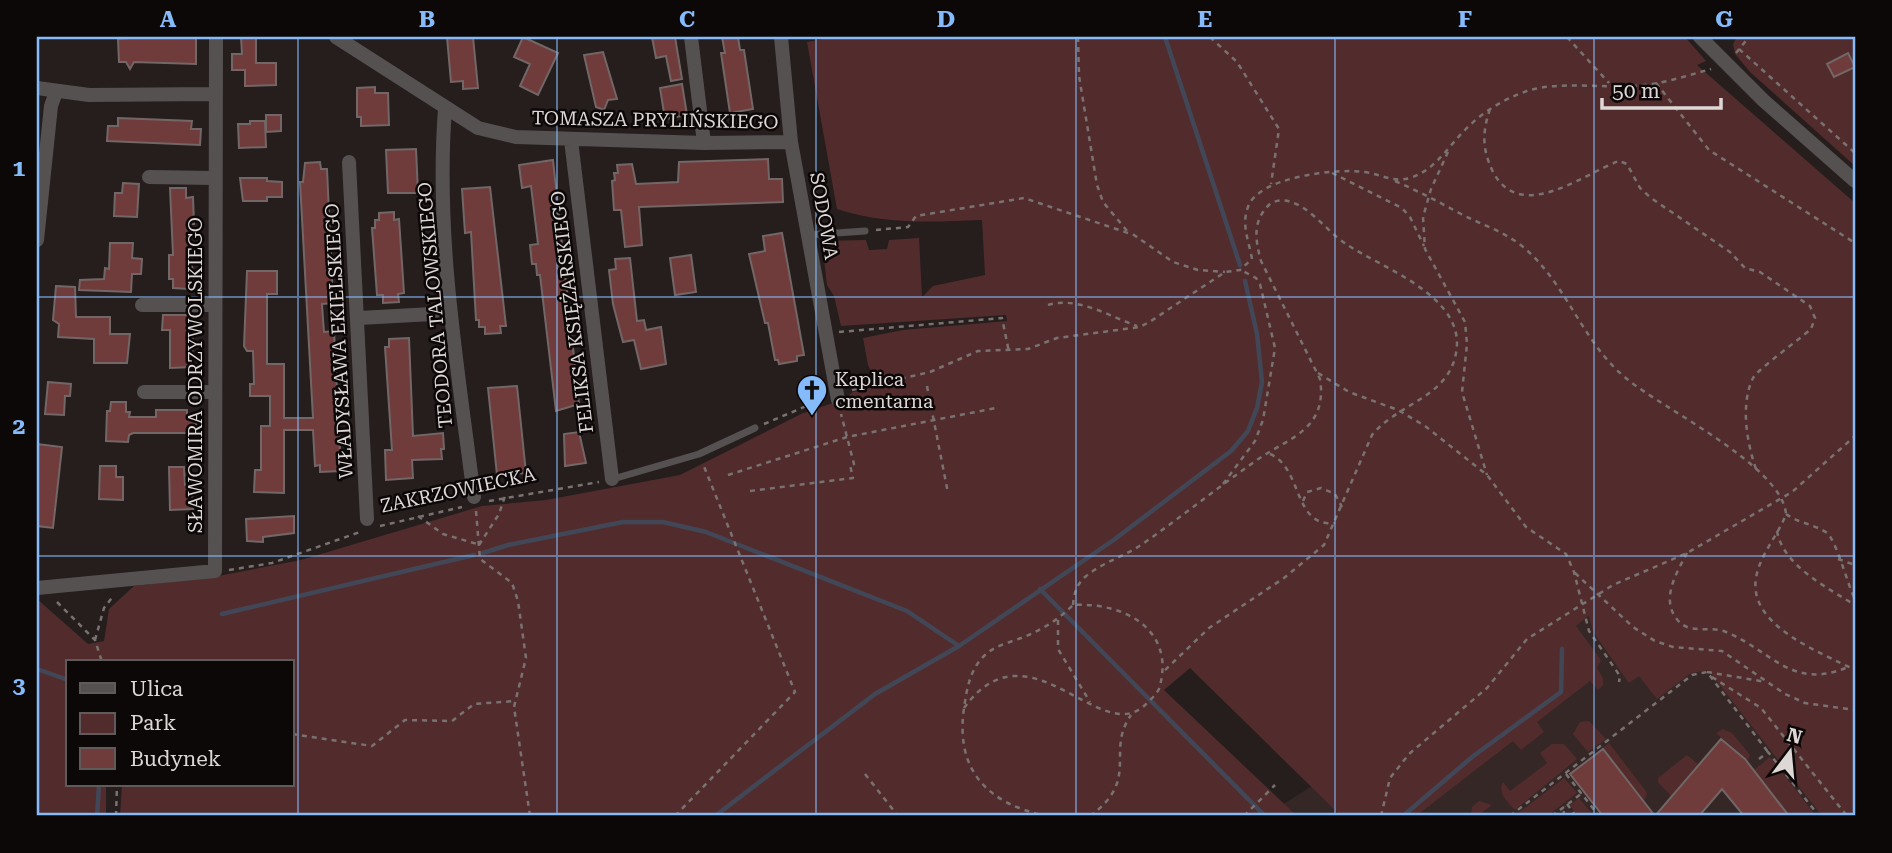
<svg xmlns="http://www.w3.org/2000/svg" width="1892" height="853" font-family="'Roboto Serif',serif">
  <rect width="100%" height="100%" fill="#261d1d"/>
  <path fill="#352726" d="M1689,555L1855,816H1268L1282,805L1592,607Z"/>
  <path fill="#522c2c" d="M834,37H1685L1706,61L1697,65L1855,203V816H1822L1708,670L1691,673L1657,699L1639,676L1629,683L1593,632L1589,615L1576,626L1601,660L1597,668L1603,678V685L1598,690L1590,681L1537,722L1544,732L1521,750L1513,741L1416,816H1341L1190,668L1164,690L1297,816H120L122,785H292V662H68V785H106V816H37V599L88,644L104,641L109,609L134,586L213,577L301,560L482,506L546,500L680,475L801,414L844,399L853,392L878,386L868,365L863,338L903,330L1007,321L1006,315L841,326L834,296L827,285L822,241L866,240L869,250L887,249L889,240L919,238L922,297L933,286L985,275L982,220C932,222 886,225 837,209L807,42Z
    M1737,37H1855V166L1750,72L1735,54L1733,44Z
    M1589,721L1606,739L1588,752L1573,734L1580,722Z
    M1723,729L1732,733L1750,755L1748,760L1716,733Z
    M1609,743L1645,790L1647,794L1644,800L1603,748Z
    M1552,744H1564L1577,759L1515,810C1508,802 1497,793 1503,782L1510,791L1547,763L1540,753Z
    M1687,755L1698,764L1671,796L1658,782V778Z
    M1770,757L1816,816H1790L1754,770Z
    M1564,778L1577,793L1547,816H1519L1517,814Z
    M1579,798L1594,816H1578L1570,805Z
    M1479,801L1492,805L1477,816H1471L1472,807Z"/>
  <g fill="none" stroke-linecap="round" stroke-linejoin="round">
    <path stroke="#424757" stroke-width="4.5" d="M1165,37L1240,265
      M483,553L508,545L623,522H663L706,532L907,611L959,646
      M1040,589L1265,816
      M222,614L474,555
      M37,669L68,680
      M97,816L99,785
      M715,816L875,694L959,646L1115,539L1231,451L1248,431L1257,408L1262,382L1257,334L1245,281
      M1403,816L1472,757L1561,692L1562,649"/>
  </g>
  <path fill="#6f3b3b" stroke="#726766" stroke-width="2" d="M142,37H196V64L134,62L130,69L126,62H119L118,39Z
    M241,37H256V63H276V85L245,86V70H232V54H242Z
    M447,37H473L478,88L463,89V81L451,82Z
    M523,37L558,53L538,95L520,86L530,64L514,57Z
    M652,37H675L682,79L671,81L666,56L656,58Z
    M722,37H738L740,50H744L753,109L730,113L721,53H725Z
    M603,52L617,99L608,100L604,110L596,107L584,55Z
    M1848,53L1855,67L1834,77L1827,64Z
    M682,84L687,115L665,119L660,88Z
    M375,87V93H388L389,125L361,126V117H357V88Z
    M266,115H281V131L266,132Z
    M118,118L192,121L191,129H201L200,145L107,141L108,126H118Z
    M250,121H265L266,147L239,148L238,124H250Z
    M416,149L418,193H388L386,150Z
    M768,159L769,179H782L783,202L639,207L642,245L625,247L621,210H614L612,181L615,180L614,173H618L617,165L632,164L636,184L678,182L679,162Z
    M553,160L579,404L556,411L540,275H537L536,264H532L530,245L538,244L531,186L522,188L519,165Z
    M320,162L321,169H327L333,303L322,304L323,319L324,332L334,331L341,471L320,472V465L315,466L313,430H284V493L254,492L255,470H261V426H270V396H250V384H254L253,351H247L244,346L247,271H277V294H267V364H284V418H313L300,182H303L305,163Z
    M240,178H267V181L282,182V197H267V201H243Z
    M123,183L139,184L137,217L114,216L115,193H122Z
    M490,187L506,326H500L501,333L485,334V327H479V320H476L471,232L465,233L462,189Z
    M170,188H186V198L193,197L194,224H189L193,279H189V289L173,288V279H169V255H173Z
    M394,212V220L399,219L404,293L398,294L399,302L383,303V295H377L372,228H375V220H379V213Z
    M782,233L804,355L797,356V361L779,364L778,360H775L768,323H765L749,254L765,251L763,236Z
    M110,243H133L132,258L142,259L141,274H132L131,292L79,290L80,280L104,279L105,268L109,269Z
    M691,255L696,292L675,295L670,258Z
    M630,258L637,321L644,320L646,330L661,327L666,364L641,369L634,340L623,342L613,304L609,270L616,269L615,259Z
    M56,286L75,287L76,317H110V334H130L127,363H94V339L58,337L59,324L53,320Z
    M163,315H193L192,367L170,368V330H162Z
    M409,338L413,436L443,433L444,449H441L442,459L412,460L413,478L386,480L385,450H392L385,347H389V339Z
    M48,382L71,384L70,396H65L64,415L45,414Z
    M517,386L526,473L497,475L488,388Z
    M111,402H126V412H130L129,417H156V410H187V417L196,418V433H133L129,435L128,442L106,441L107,411H110Z
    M579,432L586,463L565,466L564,434Z
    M37,444L62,447L53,528L37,526Z
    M100,466H116V477H123V500L99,499Z
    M169,467H184L185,485H192L193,509L170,510Z
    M294,516V533L263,537V542L247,541L246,519Z
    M1721,739L1745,759L1789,816H1744L1722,789L1699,816H1603L1570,774L1603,749L1655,816Z"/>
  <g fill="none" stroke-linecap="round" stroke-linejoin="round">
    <path stroke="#797271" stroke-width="2.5" stroke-dasharray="5 5" stroke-linecap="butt" d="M1078,37L1079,76L1097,185L1103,202L1128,232
      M1210,37L1237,62L1279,129L1271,184
      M1567,37L1609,83
      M1739,49L1855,153
      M1736,53L1749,37
      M1656,83L1709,150L1855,243
      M1490,109C1482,133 1482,149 1493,172C1521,224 1583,174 1619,161L1627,164L1640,188L1651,198L1730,252L1745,268L1760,272L1810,306L1815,318L1811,329C1800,339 1758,369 1753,378C1740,405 1747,443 1756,469
      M1448,152L1431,189L1423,217L1425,249L1465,322L1467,344L1462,392L1487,475
      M1332,173L1402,208L1410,217L1424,246
      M1395,181C1418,191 1439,202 1461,214C1480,224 1500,230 1518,243C1566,279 1580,341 1627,379C1663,409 1782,466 1786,514C1778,536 1760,554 1756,578C1748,626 1820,652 1855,670
      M876,230L908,227L916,216L1024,198L1134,235L1173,262L1198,270L1225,272
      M1048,305C1077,296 1109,316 1137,326
      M839,332L1002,318L1009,352
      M1318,373L1349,392L1398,410L1425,426L1487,475L1526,527L1566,554L1574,572L1589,631L1620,676L1619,682
      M927,386L948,493
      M852,390L930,372L978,351L1028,349L1057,338L1140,327L1151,321L1225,272L1240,270L1252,259C1249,241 1241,225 1248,207C1258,177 1336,168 1364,172C1381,174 1392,183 1410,178C1435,170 1447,148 1465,130C1482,112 1504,99 1527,91C1558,81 1601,88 1633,86C1659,85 1686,76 1711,69
      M764,424L823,399
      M1270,454C1303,468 1293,528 1335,523
      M728,475L847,437L996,408
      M1223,484L1255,441L1263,420L1275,348L1260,284L1256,278L1241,270
      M750,491L853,478L850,465L854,464L841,414
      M489,501L599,482
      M1303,501L1307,492L1321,488L1335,494L1342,507
      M476,511L480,559L512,583L518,601L526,658L514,707L530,816
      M1786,514C1798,523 1814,524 1827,533C1836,540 1848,585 1855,600
      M418,516L443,534L477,544
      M380,526L462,507
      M1777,531C1783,566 1828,588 1855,605
      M479,545L499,514L505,496
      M1687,553C1677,572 1661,598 1676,618C1688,636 1710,625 1726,632C1772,651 1792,691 1848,667
      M1838,559L1855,565
      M229,570L272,563L360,532
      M1575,573L1633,627L1655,641L1673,647L1722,651L1785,694L1805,703L1855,710
      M57,602L95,640L102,662
      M1073,605C1074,594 1076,585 1085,577C1101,563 1123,557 1141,545C1180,518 1217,488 1257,460C1288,438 1328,430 1320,379L1261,261C1255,239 1252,220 1271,203C1299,190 1325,231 1346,244C1381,268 1467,296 1456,353C1448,398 1398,403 1372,435L1324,545L1284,578L1209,628L1162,673
      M1058,620V649L1090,702
      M95,640L104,608L114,595
      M1707,672L1766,682
      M1712,677L1761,708L1847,816
      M964,708C1028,619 1100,748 1145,705C1150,700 1156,695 1159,689C1177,629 1123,602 1073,605C1058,620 1043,629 1024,637C1011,642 996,645 985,655C970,669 967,688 964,708C955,771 988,804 1047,816
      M292,734L372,746L405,720L452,721L474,704L515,701
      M1759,759L1768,752L1819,816
      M865,774L898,816
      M1566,774L1599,816
      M1567,804L1576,816
      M116,816L117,785
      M675,816L795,692L703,464
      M1090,816C1141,779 1105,752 1131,715
      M1244,816L1275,785
      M1381,816L1390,778L1409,754L1487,688L1527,639L1613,585L1687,553L1792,492L1855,436
      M1510,816L1692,675L1707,672L1768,752
      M1552,816L1581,794
      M1563,816L1565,806"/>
    <path stroke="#565151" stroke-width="7" d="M808,235L865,231
      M613,479L699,454L755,428"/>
    <path stroke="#565151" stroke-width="14" d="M336,37L478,128L516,137L704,143L791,142
      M691,37L704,143
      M781,37L791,142L838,400
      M1700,37L1763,100L1855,181
      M37,88L89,95L214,94
      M445,109C435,238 458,369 474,497
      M571,140L612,479
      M349,162L367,519
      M149,177L214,178
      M37,240L51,106L56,92
      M142,305H214
      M359,318L451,313
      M144,392H214
      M37,588L215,571L216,37"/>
  </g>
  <path fill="none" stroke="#85bbfb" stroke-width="2" stroke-opacity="0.55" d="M298,37V816M557,37V816M816,37V816M1076,37V816M1335,37V816M1594,37V816M37,297H1855M37,556H1855"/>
  <defs>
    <g id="church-pin" transform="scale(1.575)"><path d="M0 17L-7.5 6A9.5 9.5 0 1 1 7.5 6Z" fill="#85bbfb" stroke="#0c0808"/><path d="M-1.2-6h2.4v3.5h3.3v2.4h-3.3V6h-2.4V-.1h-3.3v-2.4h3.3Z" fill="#111"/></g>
  </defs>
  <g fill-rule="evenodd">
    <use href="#church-pin" x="812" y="390"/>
  </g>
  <g text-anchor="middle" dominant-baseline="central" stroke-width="5" stroke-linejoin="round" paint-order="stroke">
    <g font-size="19" fill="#ddd7d6" stroke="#0c0808">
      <text transform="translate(655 120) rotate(1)">TOMASZA PRYLIŃSKIEGO</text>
      <text transform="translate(824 216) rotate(80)">SODOWA</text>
      <text transform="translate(435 305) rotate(-95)">TEODORA TALOWSKIEGO</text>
      <text transform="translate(572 312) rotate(-97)">FELIKSA KSIĘŻARSKIEGO</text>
      <text transform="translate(339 341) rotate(-93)">WŁADYSŁAWA EKIELSKIEGO</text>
      <text transform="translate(195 375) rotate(-90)">SŁAWOMIRA ODRZYWOLSKIEGO</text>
      <text transform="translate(458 490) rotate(-12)">ZAKRZOWIECKA</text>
    </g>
    <g font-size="19" fill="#ddd7d6" stroke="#0c0808" text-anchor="start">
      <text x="835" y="379">Kaplica<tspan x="835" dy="22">cmentarna</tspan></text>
    </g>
  </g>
  <rect width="1892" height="853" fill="none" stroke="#0c0808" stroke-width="77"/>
  <rect x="66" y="660" width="228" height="126" fill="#0c0808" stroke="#605b5a" stroke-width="2"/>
  <rect x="80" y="683" width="35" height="10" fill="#565151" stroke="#605b5a" stroke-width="2"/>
  <text x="130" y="696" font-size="21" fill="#ddd7d6">Ulica</text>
  <rect x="80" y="713" width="35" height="21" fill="#522c2c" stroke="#605b5a" stroke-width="2"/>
  <text x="130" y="730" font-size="21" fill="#ddd7d6">Park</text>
  <rect x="80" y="748" width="35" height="21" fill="#6f3b3b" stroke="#605b5a" stroke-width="2"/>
  <text x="130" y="766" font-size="21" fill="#ddd7d6">Budynek</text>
  <g transform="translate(1790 752) rotate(16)" stroke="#0c0808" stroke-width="5" paint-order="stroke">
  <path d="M0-5L12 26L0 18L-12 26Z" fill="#ddd7d6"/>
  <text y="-10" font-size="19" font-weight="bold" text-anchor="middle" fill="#ddd7d6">N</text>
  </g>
  <path d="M1602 98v10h119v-10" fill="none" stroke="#ddd7d6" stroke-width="3.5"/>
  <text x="1612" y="98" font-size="21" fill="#ddd7d6" stroke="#0c0808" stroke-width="5" paint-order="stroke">50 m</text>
  <rect x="38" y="38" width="1816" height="776" fill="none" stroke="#85bbfb" stroke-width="2.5"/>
  <g font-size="23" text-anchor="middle" font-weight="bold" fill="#85bbfb">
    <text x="168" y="27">A</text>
    <text x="427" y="27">B</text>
    <text x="687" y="27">C</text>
    <text x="946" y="27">D</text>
    <text x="1205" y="27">E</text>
    <text x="1465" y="27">F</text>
    <text x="1724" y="27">G</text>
    <text x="19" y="176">1</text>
    <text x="19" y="434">2</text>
    <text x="19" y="693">3</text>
  </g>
</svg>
